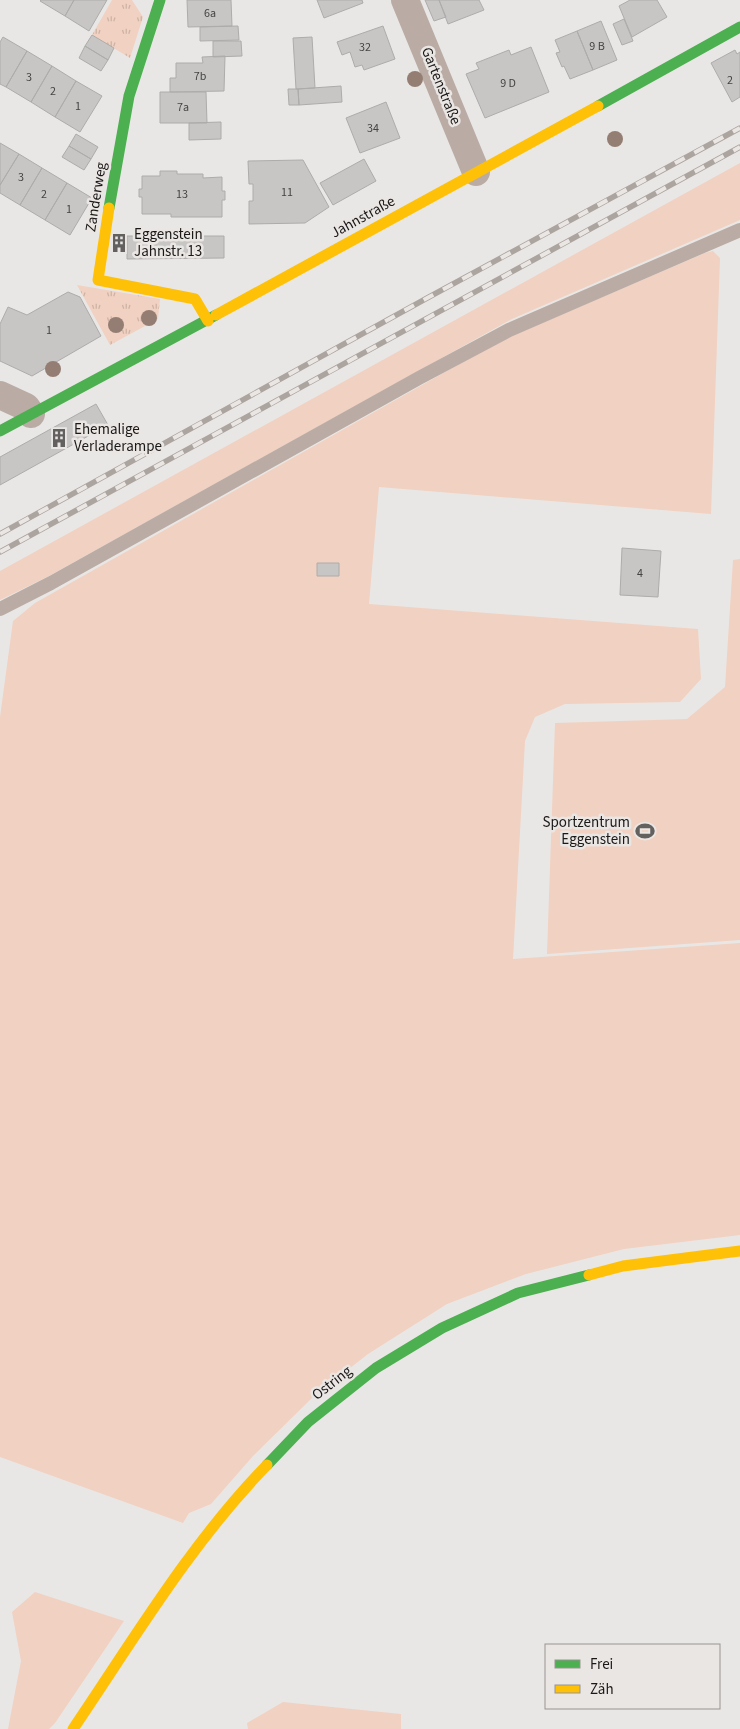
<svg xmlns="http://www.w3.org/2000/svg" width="740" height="1729" font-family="'Source Sans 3',sans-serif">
  <defs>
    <pattern id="park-tufts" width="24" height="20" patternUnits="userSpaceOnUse" patternTransform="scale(1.25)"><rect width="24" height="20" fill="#f1d1c1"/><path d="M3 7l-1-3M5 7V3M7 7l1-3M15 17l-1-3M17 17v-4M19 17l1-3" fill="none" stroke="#ceb3a5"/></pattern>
  </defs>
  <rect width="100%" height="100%" fill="#e9e7e5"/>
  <path fill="#f1d1c1" d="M740,163V220L512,319L49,576L0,600V571Z
    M713,251L720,258L711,514L379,487L369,604L698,629L701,679L680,702L565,704L535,717L525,741L513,959L740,943V1235L624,1249L526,1274L447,1304L368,1354L313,1397L253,1456L211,1504L189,1513L183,1523L0,1457V717L13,621L35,603L502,340L705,253Z
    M740,559V940L547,954L555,723L687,719L725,687L733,560Z
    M35,1592L124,1621L55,1723L49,1729H8L21,1661L12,1612Z
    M283,1702L401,1714V1729H248L247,1723Z"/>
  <path fill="url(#park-tufts)" d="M112,0H132L143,17L130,58L92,35Z
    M77,285L160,299L158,319L110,345Z"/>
  <path fill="#c7c6c5" stroke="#adacab" d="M41,0H74L65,16L40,1Z
    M74,0H107L89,31L65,16Z
    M187,0H231L232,26L188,27Z
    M317,0H362L363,3L324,18Z
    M425,0H439L446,17L434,21Z
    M439,0H479L484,10L448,24Z
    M630,0H657L667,17L632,37L619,6Z
    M624,19L633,41L622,45L613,24Z
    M601,21L617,60L593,70L577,31Z
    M238,26L239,40L200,41V27Z
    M383,26L395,59L364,70L362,65L355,67L350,52L342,55L337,42Z
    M577,31L593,70L570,79L564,66L562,67L556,53L560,52L555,40Z
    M92,35L114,48L108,60L85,46Z
    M3,37L27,51L6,87L0,84V42Z
    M312,37L315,88L296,89L293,38Z
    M213,41H241L242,56L213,57Z
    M85,46L108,60L101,71L79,58Z
    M531,47L549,92L485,118L466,74L479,69L476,63L509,50L511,55Z
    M735,50L737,54L740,52V97L732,102L711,63Z
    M27,51L52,66L31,102L6,87Z
    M225,56L224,91L170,92V78H176V63H203L202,57Z
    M52,66L76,81L55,117L31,102Z
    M76,81L102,96L80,132L55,117Z
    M341,86L342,102L299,105L298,89Z
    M288,89H298L299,105H289Z
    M160,92H206L207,123H160Z
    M386,102L400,138L360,153L346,118Z
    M221,122V139L189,140V123Z
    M76,134L98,147L91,159L69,146Z
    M0,143L19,154L0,185Z
    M69,146L91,159L84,170L62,157Z
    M19,154L42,168L20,205L0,193V185Z
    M364,159L376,181L333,205L320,183Z
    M303,160L329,207L305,223L249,224V201H253V184H249L248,161Z
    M42,168L67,183L45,220L20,205Z
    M160,171H177V174H203V178L222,177V191H225V200H222V217H171V214H142V197H139V189H142V176H160Z
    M67,183L92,198L70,235L45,220Z
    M127,236H224V258L127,259Z
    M115,237H124V250H115Z
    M68,292L80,297L101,336L32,376L0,361V324L8,307L27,315Z
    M96,404L108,425L0,485V457Z
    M622,548L661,551L658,597L620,595Z
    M317,563H339V576H317Z"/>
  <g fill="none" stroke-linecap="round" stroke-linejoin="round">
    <path stroke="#baaca5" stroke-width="14" d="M0,609L51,583L419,378L509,330L740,230"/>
    <path stroke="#baaca5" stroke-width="28" d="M405,0L476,172
      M0,395L26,407L31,414"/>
    <path stroke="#4caf50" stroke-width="11" d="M598,106L740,27
      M109,208L129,96L160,0
      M0,431L216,315
      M267,1465L308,1422L376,1368L442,1328L518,1293L589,1275"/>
    <path stroke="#ffc107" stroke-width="11" d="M109,208L98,280L195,299L208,321
      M216,315L598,106
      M589,1275L623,1266L740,1251
      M73,1729C134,1639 191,1543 267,1465"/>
    <g stroke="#aca49f" stroke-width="5.5">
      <path id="rail" d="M0,534L429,297L740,128
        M0,552L740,147"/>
    </g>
    <use href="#rail" stroke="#eae6e4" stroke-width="4" stroke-dasharray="11" stroke-linecap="butt"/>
  </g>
  <g fill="#947e73">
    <circle cx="415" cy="79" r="8"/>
    <circle cx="615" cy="139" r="8"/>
    <circle cx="149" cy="318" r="8"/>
    <circle cx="116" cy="325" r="8"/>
    <circle cx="53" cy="369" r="8"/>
  </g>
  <defs>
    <g id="building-bare" transform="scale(1.5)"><path d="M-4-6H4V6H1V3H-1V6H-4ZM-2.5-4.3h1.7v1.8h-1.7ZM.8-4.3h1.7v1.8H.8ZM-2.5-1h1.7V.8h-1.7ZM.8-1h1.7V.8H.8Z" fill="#626160" stroke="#eae6e4" stroke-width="2.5" paint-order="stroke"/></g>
    <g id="stadium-bare" transform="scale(1.5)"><path d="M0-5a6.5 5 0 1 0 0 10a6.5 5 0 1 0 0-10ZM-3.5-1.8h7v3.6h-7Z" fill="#626160" stroke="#eae6e4" stroke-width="2.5" paint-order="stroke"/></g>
  </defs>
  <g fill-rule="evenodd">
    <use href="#building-bare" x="119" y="243"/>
    <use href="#building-bare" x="59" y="438"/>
    <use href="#stadium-bare" x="645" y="831"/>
  </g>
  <g text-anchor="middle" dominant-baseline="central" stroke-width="5" stroke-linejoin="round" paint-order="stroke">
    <g font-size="12" fill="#454443">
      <text x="210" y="13">6a</text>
      <text x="597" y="46">9 B</text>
      <text x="365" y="47">32</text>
      <text x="200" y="76">7b</text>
      <text x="29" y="77">3</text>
      <text x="730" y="80">2</text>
      <text x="508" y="83">9 D</text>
      <text x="53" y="91">2</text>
      <text x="78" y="106">1</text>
      <text x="183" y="107">7a</text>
      <text x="373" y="128">34</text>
      <text x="21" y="177">3</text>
      <text x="287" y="192">11</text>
      <text x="44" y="194">2</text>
      <text x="182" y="194">13</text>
      <text x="69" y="209">1</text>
      <text x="49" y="330">1</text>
      <text x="640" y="573">4</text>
    </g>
    <g font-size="15" fill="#1a1918" stroke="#eae6e4">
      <text transform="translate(441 86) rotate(68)">Gartenstraße</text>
      <text transform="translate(96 197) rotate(-81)">Zanderweg</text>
      <text transform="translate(363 217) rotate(-29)">Jahnstraße</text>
      <text transform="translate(332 1383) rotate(-38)">Ostring</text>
    </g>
    <g font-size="15" fill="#1a1918" stroke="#eae6e4" text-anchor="start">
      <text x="134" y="234">Eggenstein<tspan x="134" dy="17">Jahnstr. 13</tspan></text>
      <text x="74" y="429">Ehemalige<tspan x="74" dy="17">Verladerampe</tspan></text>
      <text x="630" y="822" text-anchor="end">Sportzentrum<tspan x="630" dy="17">Eggenstein</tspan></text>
    </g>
  </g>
  <rect x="545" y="1644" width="175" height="65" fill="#eae6e4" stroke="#979492"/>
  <rect x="555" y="1660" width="25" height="8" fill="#4caf50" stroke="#979492"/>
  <text x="590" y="1669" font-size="15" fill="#1a1918">Frei</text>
  <rect x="555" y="1685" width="25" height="8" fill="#ffc107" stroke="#979492"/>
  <text x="590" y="1694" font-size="15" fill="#1a1918">Zäh</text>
</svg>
